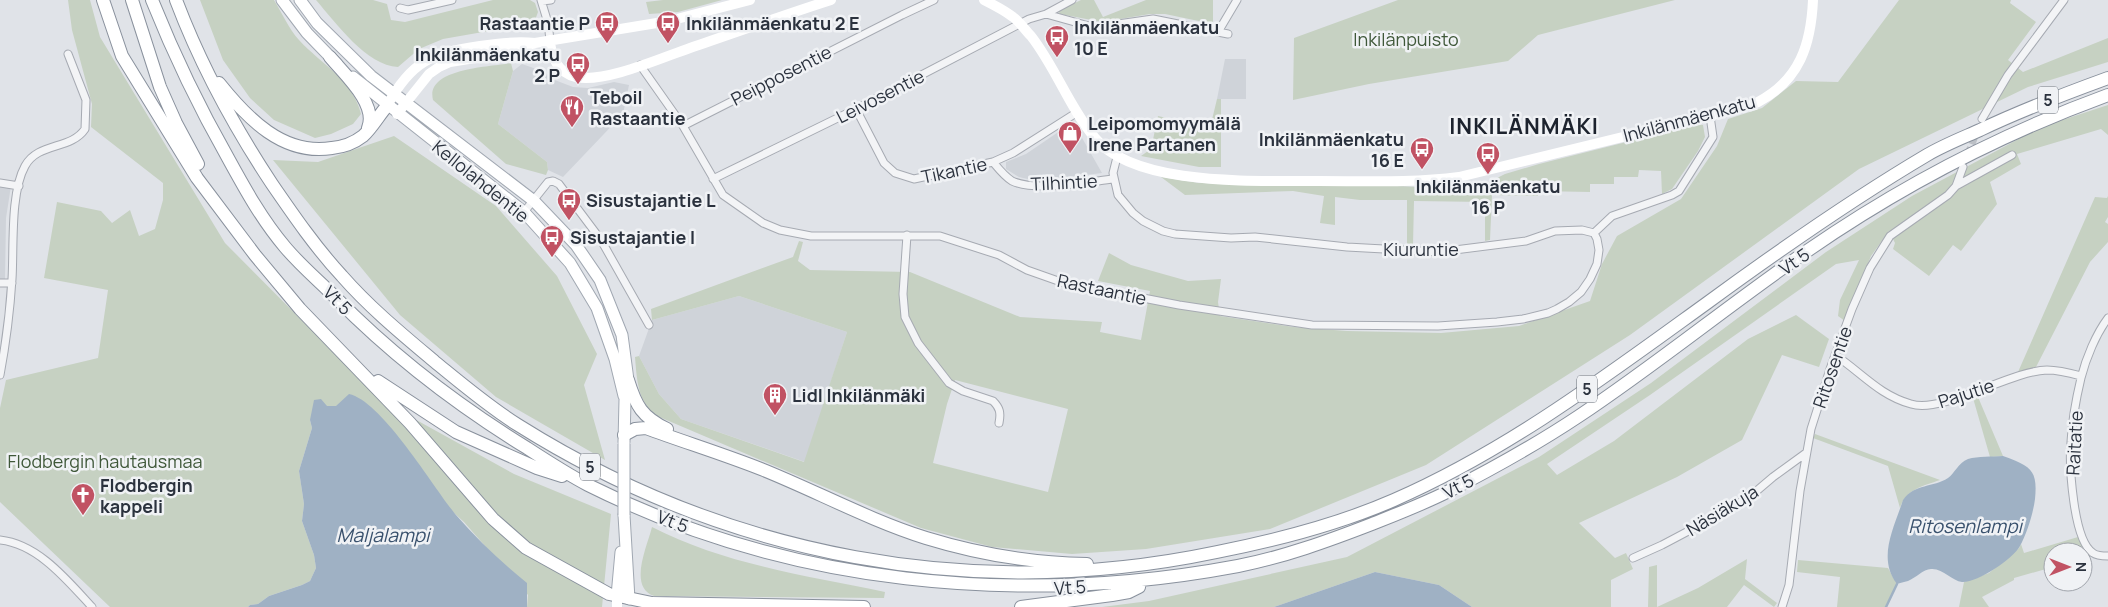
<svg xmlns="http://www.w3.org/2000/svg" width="2108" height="607" font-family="Manrope,sans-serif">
  <rect width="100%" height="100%" fill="#e0e3e8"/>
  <path fill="#cfd3d9" d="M1225,59H1246V99H1217Z
    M522,64L545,72L552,79L573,87L588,88L614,82L629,85L623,114L563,177L548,170L547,162L498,124L513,71Z
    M1073,122L1102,173L1036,181L1019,177L1006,169V162L1026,154Z
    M0,184L11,186L6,218L5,280H0Z
    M739,296L847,332L805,462L681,419L659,394L639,356L652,320Z"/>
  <path fill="#c6d1c2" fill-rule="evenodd" d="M68,0H90L100,37L225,243L382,401L514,474L611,514L602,607H527L528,595L464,522L336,406H327L310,420L312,428L299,471L304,504L302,521L314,555L316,568L310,581L302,585L269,596L258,604L250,605L248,607H110L0,502V408L6,380L98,358L108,290L44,278L57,202L101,211L112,223L130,210L139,236L155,229L163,200V183L91,127L92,104L72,30Z
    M200,0H274C282,13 289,29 299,40C321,64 353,80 361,114L353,124L331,134L315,138L274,120L250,98L223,60Z
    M316,0H373L387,4L391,20L405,22L493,0H530L535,3L538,12L534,23L443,39L419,49L398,67C367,66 335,22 316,0Z
    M663,0H722L678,12L649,14L646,2Z
    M1081,0H1094L1103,17L1146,0H1213V24L1165,14H1150L1102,22L1060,14L1058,11Z
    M1398,0H1675L1538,35L1508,61L1369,84L1293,100L1294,38Z
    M1899,0H2011L2010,3L2036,22L2008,60L2023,72L2108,38V62L2028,87L1859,169L1630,335L1426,465L1270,529L1146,549L1072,554L992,547L921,528L657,416C637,402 637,379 635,357L639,356L659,394L681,419L804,462L847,332L739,296L652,320L651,309L793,257L799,241L803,242L798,261L810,270L910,272L1020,317L1102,322L1100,332L1141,340L1150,291L1098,281L1109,253L1131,265L1188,281L1221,279L1218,302L1220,316L1294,327L1347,331L1441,333L1519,326L1590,301L1602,264L1617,236L1681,199L1717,146L1728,119L1762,108L1796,81L1838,82ZM955,380L1068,409L1048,492L933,463L947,404Z
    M511,63L513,71L498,124L547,162L548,170L546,175L506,164L433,100C425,68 490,67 511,63Z
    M1217,99H1221V167H1199L1141,156L1151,149L1158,116L1210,128Z
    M2108,105V135L2101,129L2017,154L2021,164L1990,182L1997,204L1961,251L1953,245L1929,276L1893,249L1895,243L1889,231L1871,256L1845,321L1838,316L1840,300L1859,260L1836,264L1650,395L1547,464L1557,475L1614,441L1748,339L1796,315L1829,339L1819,367L1782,355L1742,440L1677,477L1579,523L1615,558L1626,553L1633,569L1611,580V607H1472L1439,585L1375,572L1274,607H1102L1149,601L1347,557L1539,457L1651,383L1826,252L1912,196L2041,127Z
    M1698,124L1703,125L1705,137L1698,151L1672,189L1662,194L1661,171L1639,170L1638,177H1614V184H1590V192L1538,191V196L1492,195L1490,240L1485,241V202L1414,201L1413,245H1407V200H1360L1335,197V225L1320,223L1324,196L1293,191L1185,195L1161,177L1199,183L1361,184L1417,187L1457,183L1459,186L1489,182L1505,174L1539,164Z
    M394,136L496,206L557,276L597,354L584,385L605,460L496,397L400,315L273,160L318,162Z
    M2108,196V217L2105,222L2108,224V242L2090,262L2036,367L2018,372L2095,197L2107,198Z
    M1978,397L2003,456L1990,457L1973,398Z
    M1815,434L1940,480C1923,486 1906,489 1900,508L1888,466L1813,438Z
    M652,527C724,564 807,576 885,592L884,598L654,596C628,587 647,547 652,527Z
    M2078,537L2090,556L2083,558V552H2053V567L2014,578V580L1982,597L1989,607H1959L1964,582L1989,573L2019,548L2021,544L2024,553Z
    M1747,559L1745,579L1777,603L1774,607L1744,585L1727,607H1648L1649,567L1657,565V607L1698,588Z
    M1798,560L1888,568L1897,584L1885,607H1837L1840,577L1797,572Z"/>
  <path fill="#9fb1c4" d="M349,394C382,401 433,487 456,515C478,540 501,562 527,583V607H248L250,605L258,604L269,596L302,585L310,581L316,568L314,555L302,521L304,504L299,471L312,428L310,420L314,400L321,399L327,406H336Z
    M2003,456C2030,466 2038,469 2035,499C2033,514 2027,533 2020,546C2013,559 1977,583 1962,582C1952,581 1943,568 1931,569C1923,569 1916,578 1908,581C1904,582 1900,583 1897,584C1877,558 1894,528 1903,500C1915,483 1933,488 1948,478C1955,473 1958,463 1968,459C1978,456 1992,457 2003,456Z
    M1375,572L1439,585L1472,607H1274Z"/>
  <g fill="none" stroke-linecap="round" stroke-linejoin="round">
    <path stroke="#9fb1c4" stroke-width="2.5" d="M1886,607L1897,584"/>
    <path stroke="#bcc0c6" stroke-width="7" stroke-dasharray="7 3.5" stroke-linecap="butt" d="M1968,154L1977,131"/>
    <g stroke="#a6aab2" stroke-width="9">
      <path id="street" d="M541,0L548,23L550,40
        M542,1L551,0
        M400,8L408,10L452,0
        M1046,14L1089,26H1104L1153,19L1228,34
        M1218,32L1237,0
        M640,65L683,126L723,195L763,223L780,230L811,236H940L999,255L1027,270L1061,282L1179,305L1312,325L1438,326L1497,322L1523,319L1548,313L1557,309L1569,302L1581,292L1590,279L1597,264L1599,250L1597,239L1594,233
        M856,109L884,163L895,173L914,179L993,162L1013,153L1076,113
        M1982,119L2008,75L2064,0
        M683,126L902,15L934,0
        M1117,157L1113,173L1118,195L1133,213L1143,221L1163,231L1175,234L1231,238L1255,237L1347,247L1439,252L1526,241L1555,231L1582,230L1594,233L1612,216L1672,195L1679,191L1713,137L1710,116
        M993,162C998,168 1004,176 1012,181C1035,192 1087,182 1113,179
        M713,179L856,109L1029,19L1046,14L1072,0
        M0,183L19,186
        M1956,186L2012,155
        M524,212L548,182L553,181L559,184L601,240L649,325
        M907,235L903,294L905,317L918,343L949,383L963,391L993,401C1000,408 1001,413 999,423
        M0,283H12
        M2108,318C2096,334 2086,358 2081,378C2076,399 2072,421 2071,442C2069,465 2073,540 2093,553C2097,556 2103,556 2108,556
        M1835,355C1862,373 1879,395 1911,404C1943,414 2010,371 2047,370C2059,370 2070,373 2081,376
        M0,375C6,343 10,311 12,279C14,248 10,193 25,166C38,142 71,150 85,129L86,100L68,54
        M0,540C38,544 67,580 92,607
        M1633,558L1662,545L1732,508L1753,494L1773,477L1806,453
        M1782,607L1789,585L1800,491L1811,429L1830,369L1852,309L1870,268L1890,236L1948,195L1956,186L1963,167"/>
    </g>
    <g stroke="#a1a8b2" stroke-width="13">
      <path id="primary" d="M282,0L307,33L337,64
        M300,0L317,23L371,76L534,201L576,245L600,280L622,335L628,380L625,400L624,442
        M353,77L524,212L570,263L597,308L615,359L624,396
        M624,515L629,599
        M617,596L621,552"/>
    </g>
    <g stroke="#89919d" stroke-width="14">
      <path id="highway" d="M103,0L122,56L197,178L255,255L300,309L410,423L493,519L526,548L609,594L652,603L864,607
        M132,0L160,87L176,123L198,164
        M152,0C174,55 199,107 228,158C245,189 262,220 285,247C300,265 318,280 335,297C392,355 457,405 527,448C547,461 567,474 588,485C788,585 1019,607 1238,566C1284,557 1328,541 1372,524C1397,514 1423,504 1447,492C1492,469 1537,444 1579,416C1657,364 1730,304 1807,251C1901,186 2001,134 2108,95
        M176,0C201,66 233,125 272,184C294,216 316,248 342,276C370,308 403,335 435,362C462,384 489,407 518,425C728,557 974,603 1217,552C1278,540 1337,525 1394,500C1508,450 1606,376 1707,303C1778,251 1851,200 1927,155C1944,145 1962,138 1980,130C2022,110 2064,94 2108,78
        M330,57C344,74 378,104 368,128
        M219,83C247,118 283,156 332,148C342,147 354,143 363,136C372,128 379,115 387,106
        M628,380C636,406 642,417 667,429
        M378,381L456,432L537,468L562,476
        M624,435L635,429L646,428C684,442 723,454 761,469C816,491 869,520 926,538C978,554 1033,563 1087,564
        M1021,607L1112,595L1129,592L1139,587"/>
    </g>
    <use href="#street" stroke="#f3f4f6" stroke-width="7"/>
    <path stroke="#fff" stroke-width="10" d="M984,0C994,5 1004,10 1013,17C1020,22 1025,30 1031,36C1056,68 1069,107 1095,138C1136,188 1260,180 1319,181C1366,181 1413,183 1459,177L1717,114C1730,111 1746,108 1758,102C1800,80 1811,44 1813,0
      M550,40C551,57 558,73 576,77C605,83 661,58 690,48C737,32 784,15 831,0
      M387,106C411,61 432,53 480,46C499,43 516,41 535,43L669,21L750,0
      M397,114L429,74L439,67L450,62L519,51L535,43
      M617,607V596"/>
    <use href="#primary" stroke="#fff" stroke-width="11"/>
    <use href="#highway" stroke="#fff" stroke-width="12"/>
    <g stroke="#a1a8b2" stroke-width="13" stroke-linecap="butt">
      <path id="primary-bridge" d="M624,515V444"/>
    </g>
    <use href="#primary-bridge" stroke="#fff" stroke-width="11"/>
  </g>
  <defs>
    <g id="bus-pin" transform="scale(1.25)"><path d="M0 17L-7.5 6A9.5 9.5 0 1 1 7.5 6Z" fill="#c15263" stroke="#f0f2f5"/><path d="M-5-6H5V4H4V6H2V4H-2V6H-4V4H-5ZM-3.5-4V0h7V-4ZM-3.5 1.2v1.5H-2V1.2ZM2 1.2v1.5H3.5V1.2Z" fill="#fff"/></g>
    <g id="restaurant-pin" transform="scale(1.25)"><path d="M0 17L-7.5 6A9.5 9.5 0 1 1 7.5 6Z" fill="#c15263" stroke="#f0f2f5"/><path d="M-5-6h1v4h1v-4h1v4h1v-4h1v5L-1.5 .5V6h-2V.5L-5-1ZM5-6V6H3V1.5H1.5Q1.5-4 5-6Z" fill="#fff"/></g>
    <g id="shop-pin" transform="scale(1.25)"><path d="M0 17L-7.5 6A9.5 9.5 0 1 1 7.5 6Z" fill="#c15263" stroke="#f0f2f5"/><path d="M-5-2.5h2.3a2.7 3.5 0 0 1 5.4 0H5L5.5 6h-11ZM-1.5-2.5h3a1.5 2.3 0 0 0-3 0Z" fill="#fff"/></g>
    <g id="building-pin" transform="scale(1.25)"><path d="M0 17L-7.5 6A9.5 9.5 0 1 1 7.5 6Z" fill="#c15263" stroke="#f0f2f5"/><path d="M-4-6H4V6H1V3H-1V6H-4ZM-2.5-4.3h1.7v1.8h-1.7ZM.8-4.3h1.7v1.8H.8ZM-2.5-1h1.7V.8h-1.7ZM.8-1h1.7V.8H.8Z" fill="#fff"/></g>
    <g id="church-pin" transform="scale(1.25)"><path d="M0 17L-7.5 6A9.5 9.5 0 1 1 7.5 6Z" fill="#c15263" stroke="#f0f2f5"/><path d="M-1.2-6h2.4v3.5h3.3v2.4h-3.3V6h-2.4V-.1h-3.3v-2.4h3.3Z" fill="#fff"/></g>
  </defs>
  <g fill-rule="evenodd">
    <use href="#bus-pin" x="607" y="23"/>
    <use href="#bus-pin" x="668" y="23"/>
    <use href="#bus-pin" x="1057" y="37"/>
    <use href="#bus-pin" x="578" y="64"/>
    <use href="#restaurant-pin" x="572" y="107"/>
    <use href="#shop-pin" x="1070" y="133"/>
    <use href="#bus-pin" x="1422" y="149"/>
    <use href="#bus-pin" x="1488" y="154"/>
    <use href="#bus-pin" x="569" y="200"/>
    <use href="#bus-pin" x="552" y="237"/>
    <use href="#building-pin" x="775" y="395"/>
    <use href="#church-pin" x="83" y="495"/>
  </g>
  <g text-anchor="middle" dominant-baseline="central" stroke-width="5" stroke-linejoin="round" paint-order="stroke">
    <g fill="#f0f2f5" stroke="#666c75" stroke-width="1">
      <rect x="2038" y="86.5" width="20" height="27" rx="4"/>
      <rect x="1577" y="375.5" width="20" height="27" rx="4"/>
      <rect x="580" y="453.5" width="20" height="27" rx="4"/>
    </g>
    <g font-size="16" font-weight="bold" fill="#2b323e">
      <text x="2048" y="100">5</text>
      <text x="1587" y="389">5</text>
      <text x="590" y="467">5</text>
    </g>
    <g font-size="18" font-weight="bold" fill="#2b323e" stroke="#f0f2f5" text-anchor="start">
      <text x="590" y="23" text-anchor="end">Rastaantie P</text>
      <text x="686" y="23">Inkilänmäenkatu 2 E</text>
      <text x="1074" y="27">Inkilänmäenkatu<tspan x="1074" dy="21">10 E</tspan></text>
      <text x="560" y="54" text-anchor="end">Inkilänmäenkatu<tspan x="560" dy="21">2 P</tspan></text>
      <text x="590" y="97">Teboil<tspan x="590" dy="21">Rastaantie</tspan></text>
      <text x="1088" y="123">Leipomomyymälä<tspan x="1088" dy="21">Irene Partanen</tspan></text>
      <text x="1404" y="139" text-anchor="end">Inkilänmäenkatu<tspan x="1404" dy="21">16 E</tspan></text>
      <text x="1488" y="186" text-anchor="middle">Inkilänmäenkatu<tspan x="1488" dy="21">16 P</tspan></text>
      <text x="586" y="200">Sisustajantie L</text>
      <text x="570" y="237">Sisustajantie I</text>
      <text x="792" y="395">Lidl Inkilänmäki</text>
      <text x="100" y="485">Flodbergin<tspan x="100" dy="21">kappeli</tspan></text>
    </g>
    <g font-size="18" fill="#3f5839" stroke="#f0f2f5">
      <text x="1406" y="39">Inkilänpuisto</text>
      <text x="105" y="461">Flodbergin hautausmaa</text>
    </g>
    <g font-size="18" fill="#2b323e" stroke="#f0f2f5">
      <text transform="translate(781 75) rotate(-27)">Peipposentie</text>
      <text transform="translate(880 96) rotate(-27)">Leivosentie</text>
      <text transform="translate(1689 118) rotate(-15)">Inkilänmäenkatu</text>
      <text transform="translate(954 170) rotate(-12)">Tikantie</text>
      <text transform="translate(481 181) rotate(39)">Kellolahdentie</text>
      <text transform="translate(1064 182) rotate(-3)">Tilhintie</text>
      <text x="1421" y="249">Kiuruntie</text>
      <text transform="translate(1794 261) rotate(-35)">Vt 5</text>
      <text transform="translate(1102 289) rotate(12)">Rastaantie</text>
      <text transform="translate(338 300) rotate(45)">Vt 5</text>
      <text transform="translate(1832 367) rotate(-71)">Ritosentie</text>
      <text transform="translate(1966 393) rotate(-18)">Pajutie</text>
      <text transform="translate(2074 443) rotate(-87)">Raitatie</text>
      <text transform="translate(1458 486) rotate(-28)">Vt 5</text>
      <text transform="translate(1722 510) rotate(-31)">Näsiäkuja</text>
      <text transform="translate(673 521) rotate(21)">Vt 5</text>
      <text transform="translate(1070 587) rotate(-4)">Vt 5</text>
    </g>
    <g font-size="19" font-style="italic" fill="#39516d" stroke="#f0f2f5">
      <text x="1965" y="526">Ritosenlampi</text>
      <text x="383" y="535">Maljalampi</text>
    </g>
    <g font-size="22" font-weight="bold" letter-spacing="1" fill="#1d232e" stroke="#f0f2f5">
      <text x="1524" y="126">INKILÄNMÄKI</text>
    </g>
  </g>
  <g transform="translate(2068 567) rotate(90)"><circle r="24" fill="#f0f2f5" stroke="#a1a5ac"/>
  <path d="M0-4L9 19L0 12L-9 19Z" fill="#c15263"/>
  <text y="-8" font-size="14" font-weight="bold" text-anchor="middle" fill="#2b323e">N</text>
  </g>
</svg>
